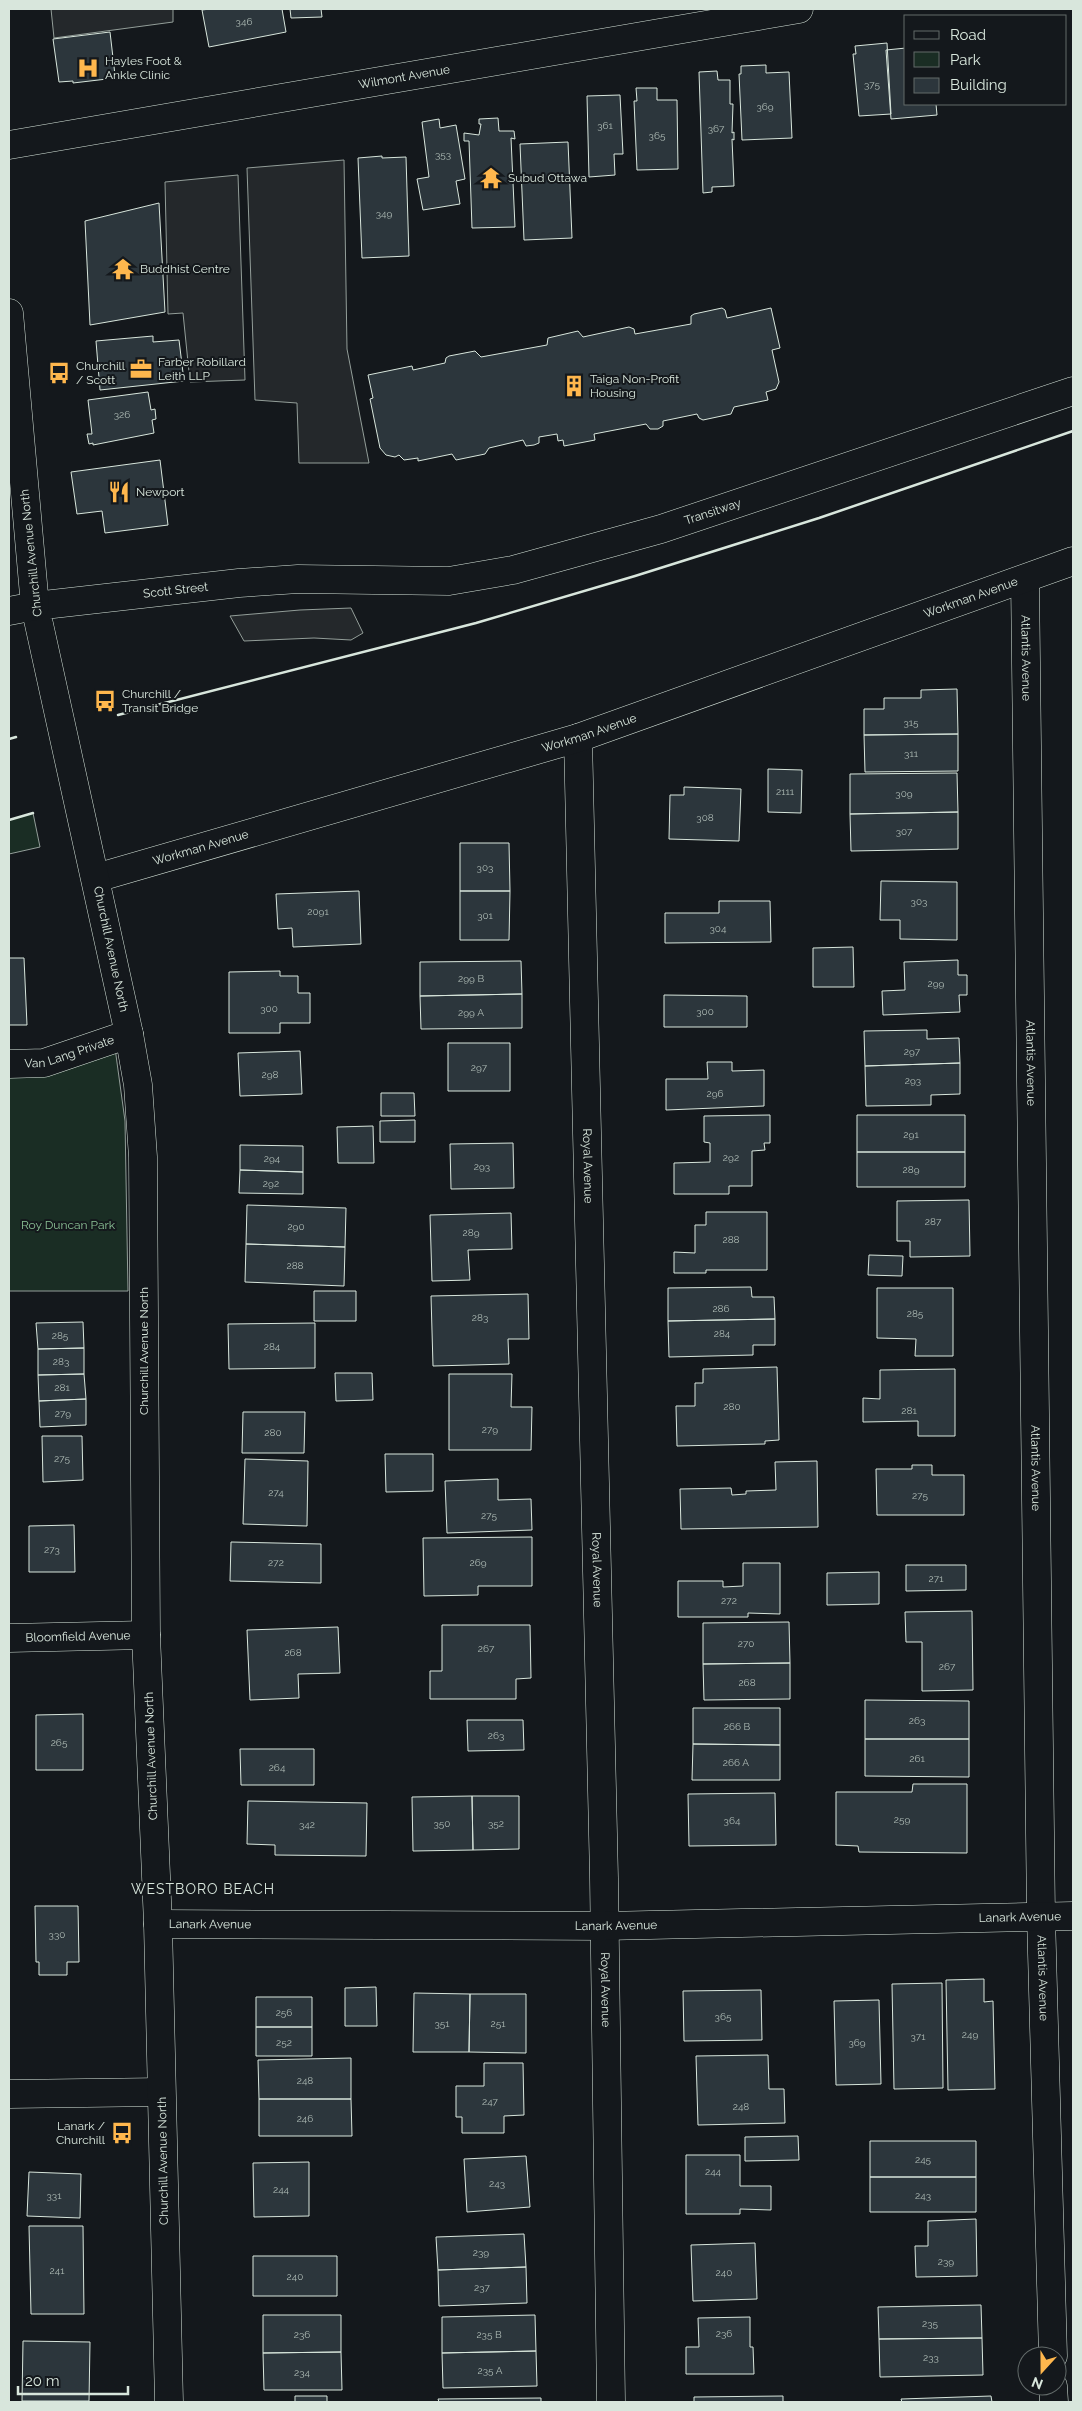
<svg xmlns="http://www.w3.org/2000/svg" width="1082" height="2411" font-family="Raleway,sans-serif">
  <rect width="100%" height="100%" fill="#14181c"/>
  <path fill="#1a2d24" stroke="#939e99" d="M33,813L40,847L9,854V820Z
    M115,1048L125,1121L128,1291H9V1073Z"/>
  <path fill="#24282b" stroke="#939e99" d="M51,9H173V22L54,38Z
    M344,160L347,349L369,463H299L297,403L255,400L247,168Z
    M238,175L245,380L190,382L183,313L168,314L165,182Z
    M351,608L363,633L351,640L314,638L244,641L230,616L300,610Z"/>
  <path fill="#2c363c" stroke="#d8e6dc" d="M210,9H282L286,32L209,47L202,10Z
    M290,9H321L322,17L291,18Z
    M110,32L115,75L106,76L107,79L73,83V81L59,82L53,39Z
    M887,43L891,114L859,116L853,54H856L855,46Z
    M906,48V104H936L937,115L891,119L886,50Z
    M766,65V73L789,72L792,138L742,140L739,74H741V66Z
    M717,71L718,80H730V104H733L732,133L734,132V140L732,139L734,186L712,187V192L703,193L699,72Z
    M636,88H657V100H677L678,169L637,170L634,101H637Z
    M620,95L623,154H614L615,175L589,177L587,96Z
    M498,118L499,131H514L515,139L511,138L515,227L472,228L469,141H464V133L479,135L481,124H479V119Z
    M439,119L440,128L456,125L465,179L456,181L460,204L423,210L417,179L429,177L422,122Z
    M568,142L572,238L524,240L520,144Z
    M382,156V158L406,157L409,256L362,258L358,158Z
    M159,203L165,312L90,325L85,221Z
    M722,308L725,310L727,318L771,308L780,348L772,350L779,382L776,389L766,392L768,400L734,407L731,414L703,420L699,418L697,414L663,421V426L658,429H650L646,424L594,434L595,440L564,446L563,440L558,441L557,434L539,437V443L534,445L526,446L523,440L489,448L485,454L456,460L452,454L418,461V458L404,460L399,455L395,457L386,455L380,448L370,399L373,398L368,375L412,366L413,370L445,363L446,358L449,356L475,351L481,357L547,345L548,338L578,331L583,337L629,327L634,329L635,334L691,324V316L694,314Z
    M153,336V342L179,340L184,381L100,390L96,341Z
    M148,392L151,410L155,409L156,419L152,420L154,433L93,445V443L89,444L87,434H92L88,400Z
    M160,460L168,525L105,533L102,511L77,514L71,472Z
    M957,689L958,734L864,735V709H884V698H921V690Z
    M958,734V771L865,772L864,735Z
    M768,769L802,770L801,813L768,812Z
    M957,773L958,812L850,814V774Z
    M684,787L741,789L739,841L669,839L670,795H684Z
    M958,812V849L851,851L850,814Z
    M460,843H509L510,891H460Z
    M881,881L957,882V940L900,939V920H880Z
    M359,891L361,944L293,947L292,928L278,929L276,894Z
    M460,891H510L509,940H460Z
    M719,901H770L771,942L665,943V913H719Z
    M853,947L854,987H813V948Z
    M9,958H24L27,1025H9Z
    M958,960V975H967V995H959L960,1012L883,1015L882,991L905,990L904,962Z
    M521,961L522,994L420,996V962Z
    M280,971V976H298V993H310V1023H280V1033H229V972Z
    M522,994V1028L421,1029L420,996Z
    M664,995L747,996V1027H664Z
    M927,1030V1039L959,1038L960,1063L865,1066L864,1031Z
    M448,1043H510V1091H448Z
    M300,1051L302,1094L240,1096L238,1053Z
    M707,1062H732V1071L764,1070V1106L666,1110V1079H708Z
    M960,1063V1094L931,1095V1105L866,1106L865,1066Z
    M381,1093H414L415,1116H381Z
    M770,1115V1143H764L765,1150L752,1151V1186H729V1194H674V1163L710,1162V1143L704,1142V1116Z
    M857,1115H965V1152H857Z
    M415,1120V1142H380V1121Z
    M373,1126L374,1163H338L337,1127Z
    M513,1143L514,1188L451,1189L450,1144Z
    M240,1145L303,1146V1172L240,1170Z
    M857,1152H965V1187H857Z
    M240,1170L303,1172V1194L239,1193Z
    M969,1200L970,1256L910,1257V1241H897V1201Z
    M247,1205L346,1208L345,1247L246,1244Z
    M706,1212H767V1270H706V1273H674V1252L695,1253V1225H706Z
    M511,1213L512,1249L468,1250L470,1280L432,1281L430,1215Z
    M246,1244L345,1247L344,1286L245,1282Z
    M869,1255L903,1256L902,1276L868,1275Z
    M751,1287L752,1297H774L775,1319L668,1321V1288Z
    M877,1288H953V1356H915L916,1339L877,1338Z
    M314,1291H356V1321H314Z
    M528,1294L529,1339H508L509,1364L433,1366L431,1296Z
    M775,1319V1345H753V1355L669,1357L668,1321Z
    M83,1322L84,1348L38,1349L36,1323Z
    M315,1323V1368L229,1369L228,1324Z
    M84,1348V1374L38,1375V1349Z
    M777,1367L779,1440L765,1441V1444L677,1446L676,1406H695V1383H703V1369Z
    M955,1369V1436H918V1421L863,1422V1398L880,1399V1370Z
    M335,1373H372L373,1400L336,1401Z
    M84,1374L86,1399L39,1401L38,1375Z
    M449,1374H512L511,1407H532L531,1450H449Z
    M86,1399V1425L40,1427L39,1401Z
    M243,1412H305L304,1453H242Z
    M42,1436H82L83,1480L43,1482Z
    M385,1454H433V1491L386,1492Z
    M245,1459L308,1461L307,1526L243,1524Z
    M817,1461L818,1527L681,1529L680,1489L731,1488L732,1495L746,1494V1491L776,1490L775,1462Z
    M912,1465H932V1475H964V1515H877L876,1469H912Z
    M498,1479V1500L531,1499L532,1530L447,1533L445,1481Z
    M74,1525L75,1572H29V1526Z
    M532,1537V1586H478V1595L424,1596L423,1538Z
    M231,1542L321,1544V1583L230,1581Z
    M743,1563H780V1614L748,1613V1617H678V1581H723V1587L743,1586Z
    M906,1565H966V1590L906,1591Z
    M879,1572V1604L827,1605V1573Z
    M972,1611L973,1690L922,1691V1642H906L905,1612Z
    M789,1622L790,1663L703,1664V1623Z
    M442,1625H530L531,1678L516,1679V1699H430V1671H442Z
    M338,1627L340,1673L298,1674L299,1698L250,1700L247,1630Z
    M790,1663V1699L704,1700L703,1664Z
    M865,1700L969,1701V1739H865Z
    M693,1708H780V1745L693,1744Z
    M83,1714V1770H36V1715Z
    M467,1720H523L524,1750L468,1751Z
    M865,1739H969V1777L865,1776Z
    M693,1744L780,1745V1780H692Z
    M240,1749H314V1785H241Z
    M913,1784H967V1853L859,1852L858,1846L836,1845V1792H912Z
    M775,1793L776,1845L689,1846L688,1794Z
    M472,1796H519V1849L473,1850Z
    M472,1796L473,1850L413,1851L412,1797Z
    M248,1801L367,1803L366,1856L275,1855V1845L247,1844Z
    M35,1906H78L79,1962H67V1975H39V1962H36Z
    M984,1979V2002L993,2001L995,2089L948,2090L946,1980Z
    M942,1983L943,2088L894,2089L892,1984Z
    M376,1987L377,2026H345V1988Z
    M761,1990L762,2040L684,2041L683,1991Z
    M414,1993L470,1994L469,2052H413Z
    M470,1994H526V2053L469,2052Z
    M256,1997H312V2027H256Z
    M879,2000L881,2084L836,2085L834,2001Z
    M256,2027H312V2056H256Z
    M768,2055L769,2089H784L785,2123L698,2125L696,2056Z
    M351,2058V2099H259L258,2060Z
    M484,2063H523L524,2115L504,2116V2133H462V2117H456V2086H484Z
    M259,2099H351L352,2136H259Z
    M798,2136L799,2160L745,2161V2137Z
    M870,2141H976V2177H870Z
    M686,2155H740V2186H771V2210L740,2209V2214H686Z
    M526,2156L530,2207L467,2212L464,2159Z
    M309,2162V2216L254,2217L253,2163Z
    M29,2172L81,2174L80,2218L27,2216Z
    M870,2177H976V2212H870Z
    M976,2219L977,2276L916,2277L915,2246H928V2221Z
    M29,2226H83L84,2314H31Z
    M524,2234L526,2267L438,2270L436,2237Z
    M755,2243L757,2299L693,2301L691,2245Z
    M253,2256H337V2296H253Z
    M526,2267L527,2303L439,2306L438,2270Z
    M981,2305L982,2338L879,2339L878,2307Z
    M263,2315H341V2352L263,2353Z
    M535,2315L536,2351L442,2353V2317Z
    M750,2317V2347H753L754,2374H686V2347H699L698,2318Z
    M982,2338L983,2375L880,2377L879,2339Z
    M23,2341L90,2342L89,2401H22Z
    M536,2351L537,2386L443,2388L442,2353Z
    M341,2352L342,2390H264L263,2353Z
    M295,2396H327V2402H295Z
    M783,2396V2402H694V2397Z
    M991,2396L992,2402H902L901,2399Z
    M541,2398V2402H439L438,2399Z"/>
  <g fill="none" stroke-linecap="round" stroke-linejoin="round">
    <g stroke="#d8e6dc" stroke-width="29">
      <g id="minor">
        <path id="s1" d="M9,145L799,9"/>
        <path id="s2" d="M1025,579L1041,1916L1053,2356"/>
        <path id="s3" d="M578,738L604,1878L611,2402"/>
        <path id="s4" d="M96,878L578,738L1073,561"/>
        <path id="s5" d="M9,1064L44,1063L129,1034"/>
        <path id="s6" d="M9,1638L146,1635"/>
        <path id="s7" d="M158,1924L604,1926L1073,1916"/>
        <path d="M9,2094L161,2092"/>
        <path d="M1053,2386L1054,2402"/>
        <path id="s8" d="M169,2402L158,1924L146,1635L143,1157L138,1085L129,1034L35,606L239,583L298,579L449,581L513,570L661,529L1073,391"/>
      </g>
    </g>
    <g stroke="#d8e6dc" stroke-width="29">
      <path id="major" d="M9,313L35,606L9,611"/>
    </g>
    <use href="#minor" stroke="#14181c" stroke-width="28"/>
    <use href="#major" stroke="#14181c" stroke-width="28"/>
    <path stroke="#d8e6dc" stroke-width="2.5" d="M118,715L476,623L635,576L819,518L1073,431
      M9,739L16,737
      M9,820L33,813"/>
  </g>
  <defs>
    <g id="hospital-bare" transform="scale(1.725)"><path d="M-5-5h3v3.5h4V-5h3V5h-3V1.5h-4V5h-3Z" fill="#ffb74d" stroke="#14181c" stroke-width="2.5" paint-order="stroke"/></g>
    <g id="temple-bare" transform="scale(1.725)"><path d="M0-6L5-2H3V0L6.5 2.5H4V6H1.5V3h-3V6H-4V2.5H-6.5L-3 0V-2H-5Z" fill="#ffb74d" stroke="#14181c" stroke-width="2.5" paint-order="stroke"/></g>
    <g id="office-bare" transform="scale(1.725)"><path d="M-6-3h4V-5.5h4V-3h4V5H-6ZM-1-4.5V-3h2v-1.5ZM-6 0V1H6V0Z" fill="#ffb74d" stroke="#14181c" stroke-width="2.5" paint-order="stroke"/></g>
    <g id="bus-bare" transform="scale(1.725)"><path d="M-5-6H5V4H4V6H2V4H-2V6H-4V4H-5ZM-3.5-4V0h7V-4ZM-3.5 1.2v1.5H-2V1.2ZM2 1.2v1.5H3.5V1.2Z" fill="#ffb74d" stroke="#14181c" stroke-width="2.5" paint-order="stroke"/></g>
    <g id="building-bare" transform="scale(1.725)"><path d="M-4-6H4V6H1V3H-1V6H-4ZM-2.5-4.3h1.7v1.8h-1.7ZM.8-4.3h1.7v1.8H.8ZM-2.5-1h1.7V.8h-1.7ZM.8-1h1.7V.8H.8Z" fill="#ffb74d" stroke="#14181c" stroke-width="2.5" paint-order="stroke"/></g>
    <g id="restaurant-bare" transform="scale(1.725)"><path d="M-5-6h1v4h1v-4h1v4h1v-4h1v5L-1.5 .5V6h-2V.5L-5-1ZM5-6V6H3V1.5H1.5Q1.5-4 5-6Z" fill="#ffb74d" stroke="#14181c" stroke-width="2.5" paint-order="stroke"/></g>
  </defs>
  <g fill-rule="evenodd">
    <use href="#hospital-bare" x="88" y="68"/>
    <use href="#temple-bare" x="491" y="178"/>
    <use href="#temple-bare" x="123" y="269"/>
    <use href="#office-bare" x="141" y="369"/>
    <use href="#bus-bare" x="59" y="373"/>
    <use href="#building-bare" x="574" y="386"/>
    <use href="#restaurant-bare" x="119" y="492"/>
    <use href="#bus-bare" x="105" y="701"/>
    <use href="#bus-bare" x="122" y="2133"/>
  </g>
  <g text-anchor="middle" dominant-baseline="central" stroke-width="4" stroke-linejoin="round" paint-order="stroke">
    <g font-size="10" fill="#adbab4">
      <text x="244" y="21">346</text>
      <text x="872" y="84">375</text>
      <text x="765" y="106">369</text>
      <text x="605" y="125">361</text>
      <text x="716" y="128">367</text>
      <text x="657" y="135">365</text>
      <text x="443" y="154">353</text>
      <text x="384" y="213">349</text>
      <text x="122" y="414">326</text>
      <text x="911" y="722">315</text>
      <text x="911" y="753">311</text>
      <text x="785" y="791">2111</text>
      <text x="904" y="793">309</text>
      <text x="705" y="817">308</text>
      <text x="904" y="831">307</text>
      <text x="485" y="867">303</text>
      <text x="919" y="901">303</text>
      <text x="318" y="911">2091</text>
      <text x="485" y="915">301</text>
      <text x="718" y="928">304</text>
      <text x="471" y="978">299 B</text>
      <text x="936" y="983">299</text>
      <text x="269" y="1008">300</text>
      <text x="705" y="1011">300</text>
      <text x="471" y="1012">299 A</text>
      <text x="912" y="1051">297</text>
      <text x="479" y="1067">297</text>
      <text x="270" y="1074">298</text>
      <text x="913" y="1080">293</text>
      <text x="715" y="1093">296</text>
      <text x="911" y="1134">291</text>
      <text x="731" y="1157">292</text>
      <text x="272" y="1158">294</text>
      <text x="482" y="1166">293</text>
      <text x="911" y="1169">289</text>
      <text x="271" y="1183">292</text>
      <text x="933" y="1221">287</text>
      <text x="296" y="1226">290</text>
      <text x="471" y="1232">289</text>
      <text x="731" y="1239">288</text>
      <text x="295" y="1265">288</text>
      <text x="721" y="1308">286</text>
      <text x="915" y="1313">285</text>
      <text x="480" y="1317">283</text>
      <text x="722" y="1333">284</text>
      <text x="60" y="1335">285</text>
      <text x="272" y="1346">284</text>
      <text x="61" y="1361">283</text>
      <text x="62" y="1387">281</text>
      <text x="732" y="1406">280</text>
      <text x="909" y="1410">281</text>
      <text x="63" y="1413">279</text>
      <text x="490" y="1429">279</text>
      <text x="273" y="1432">280</text>
      <text x="62" y="1458">275</text>
      <text x="276" y="1492">274</text>
      <text x="920" y="1495">275</text>
      <text x="489" y="1515">275</text>
      <text x="52" y="1549">273</text>
      <text x="276" y="1562">272</text>
      <text x="478" y="1562">269</text>
      <text x="936" y="1578">271</text>
      <text x="729" y="1600">272</text>
      <text x="746" y="1643">270</text>
      <text x="486" y="1648">267</text>
      <text x="293" y="1652">268</text>
      <text x="947" y="1666">267</text>
      <text x="747" y="1682">268</text>
      <text x="917" y="1720">263</text>
      <text x="737" y="1726">266 B</text>
      <text x="496" y="1735">263</text>
      <text x="59" y="1742">265</text>
      <text x="917" y="1758">261</text>
      <text x="736" y="1762">266 A</text>
      <text x="277" y="1767">264</text>
      <text x="902" y="1819">259</text>
      <text x="732" y="1820">364</text>
      <text x="442" y="1823">350</text>
      <text x="496" y="1823">352</text>
      <text x="307" y="1824">342</text>
      <text x="57" y="1934">330</text>
      <text x="284" y="2012">256</text>
      <text x="723" y="2016">365</text>
      <text x="442" y="2023">351</text>
      <text x="498" y="2023">251</text>
      <text x="970" y="2034">249</text>
      <text x="918" y="2036">371</text>
      <text x="284" y="2042">252</text>
      <text x="857" y="2042">369</text>
      <text x="305" y="2080">248</text>
      <text x="490" y="2101">247</text>
      <text x="741" y="2106">248</text>
      <text x="305" y="2118">246</text>
      <text x="923" y="2159">245</text>
      <text x="713" y="2171">244</text>
      <text x="497" y="2183">243</text>
      <text x="281" y="2189">244</text>
      <text x="54" y="2195">331</text>
      <text x="923" y="2195">243</text>
      <text x="481" y="2252">239</text>
      <text x="946" y="2261">239</text>
      <text x="57" y="2270">241</text>
      <text x="724" y="2272">240</text>
      <text x="295" y="2276">240</text>
      <text x="482" y="2287">237</text>
      <text x="930" y="2323">235</text>
      <text x="724" y="2333">236</text>
      <text x="302" y="2334">236</text>
      <text x="489" y="2334">235 B</text>
      <text x="931" y="2357">233</text>
      <text x="490" y="2370">235 A</text>
      <text x="302" y="2372">234</text>
    </g>
    <g font-size="12" fill="#d8e6dc" stroke="#14181c" text-anchor="start">
      <text x="105" y="61">Hayles Foot &amp;<tspan x="105" dy="14">Ankle Clinic</tspan></text>
      <text x="508" y="178">Subud Ottawa</text>
      <text x="140" y="269">Buddhist Centre</text>
      <text x="158" y="362">Farber Robillard<tspan x="158" dy="14">Leith LLP</tspan></text>
      <text x="76" y="366">Churchill<tspan x="76" dy="14">/ Scott</tspan></text>
      <text x="590" y="379">Taiga Non-Profit<tspan x="590" dy="14">Housing</tspan></text>
      <text x="136" y="492">Newport</text>
      <text x="122" y="694">Churchill /<tspan x="122" dy="14">Transit Bridge</tspan></text>
      <text x="105" y="2126" text-anchor="end">Lanark /<tspan x="105" dy="14">Churchill</tspan></text>
    </g>
    <g font-size="12" fill="#d8e6dc" stroke="#14181c">
      <text stroke="none"><textPath href="#s1" startOffset="401">Wilmont Avenue</textPath></text>
      <text stroke="none"><textPath href="#s8" startOffset="2496">Transitway</textPath></text>
      <text transform="translate(31 553) rotate(-96)">Churchill Avenue North</text>
      <text stroke="none"><textPath href="#s8" startOffset="1949">Scott Street</textPath></text>
      <text stroke="none"><textPath href="#s4" startOffset="919">Workman Avenue</textPath></text>
      <text stroke="none"><textPath href="#s2" startOffset="79">Atlantis Avenue</textPath></text>
      <text stroke="none"><textPath href="#s4" startOffset="514">Workman Avenue</textPath></text>
      <text stroke="none"><textPath href="#s4" startOffset="109">Workman Avenue</textPath></text>
      <text transform="translate(111 949) rotate(78)">Churchill Avenue North</text>
      <text stroke="none"><textPath href="#s5" startOffset="62">Van Lang Private</textPath></text>
      <text stroke="none"><textPath href="#s2" startOffset="484">Atlantis Avenue</textPath></text>
      <text stroke="none"><textPath href="#s3" startOffset="428">Royal Avenue</textPath></text>
      <text transform="translate(144 1351) rotate(-90)">Churchill Avenue North</text>
      <text stroke="none"><textPath href="#s2" startOffset="889">Atlantis Avenue</textPath></text>
      <text stroke="none"><textPath href="#s3" startOffset="832">Royal Avenue</textPath></text>
      <text stroke="none"><textPath href="#s6" startOffset="69">Bloomfield Avenue</textPath></text>
      <text transform="translate(151 1756) rotate(-92)">Churchill Avenue North</text>
      <text stroke="none"><textPath href="#s7" startOffset="862">Lanark Avenue</textPath></text>
      <text stroke="none"><textPath href="#s7" startOffset="52">Lanark Avenue</textPath></text>
      <text stroke="none"><textPath href="#s7" startOffset="458">Lanark Avenue</textPath></text>
      <text stroke="none"><textPath href="#s2" startOffset="1399">Atlantis Avenue</textPath></text>
      <text stroke="none"><textPath href="#s3" startOffset="1252">Royal Avenue</textPath></text>
      <text transform="translate(163 2161) rotate(-91)">Churchill Avenue North</text>
    </g>
    <g font-size="12" fill="#8ac095" stroke="#14181c">
      <text x="68" y="1225">Roy Duncan Park</text>
    </g>
    <g font-size="14" letter-spacing="1" fill="#d8e6dc" stroke="#14181c">
      <text x="203" y="1889">WESTBORO BEACH</text>
    </g>
  </g>
  <rect width="1082" height="2411" fill="none" stroke="#d8e6dc" stroke-width="20"/>
  <rect x="904" y="15" width="162" height="90" fill="#14181c" stroke="#626a69"/>
  <rect x="914" y="31" width="25" height="8" fill="#14181c" stroke="#626a69"/>
  <text x="950" y="40" font-size="15" fill="#d8e6dc">Road</text>
  <rect x="914" y="52" width="25" height="15" fill="#1a2d24" stroke="#626a69"/>
  <text x="950" y="65" font-size="15" fill="#d8e6dc">Park</text>
  <rect x="914" y="78" width="25" height="15" fill="#2c363c" stroke="#626a69"/>
  <text x="950" y="90" font-size="15" fill="#d8e6dc">Building</text>
  <g transform="translate(1042 2371) rotate(201)"><circle r="24" fill="#14181c" stroke="#626a69"/>
  <path d="M0-4L9 19L0 12L-9 19Z" fill="#ffb74d"/>
  <text y="-8" font-size="14" font-weight="bold" text-anchor="middle" fill="#d8e6dc">N</text>
  </g>
  <path d="M18 2386v8h110v-8" fill="none" stroke="#d8e6dc" stroke-width="2.5"/>
  <text x="25" y="2386" font-size="15" fill="#d8e6dc" stroke="#14181c" stroke-width="4" paint-order="stroke">20 m</text>
</svg>
